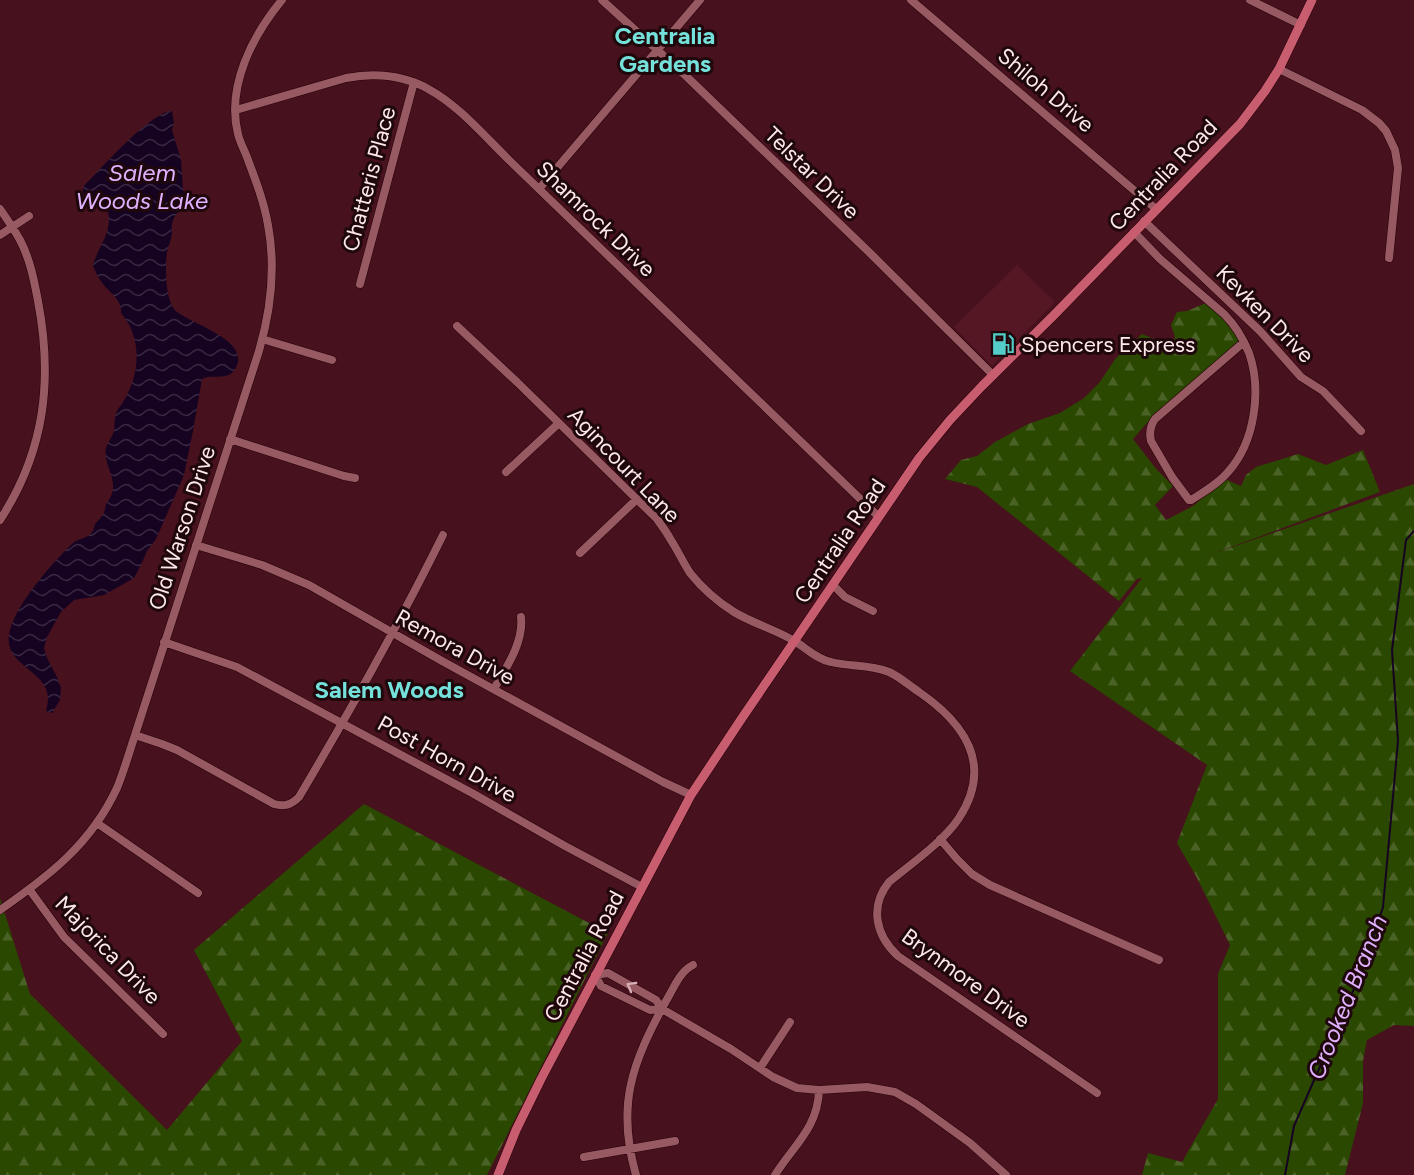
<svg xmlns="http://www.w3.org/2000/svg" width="1414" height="1175" font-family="Figtree,sans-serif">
  <defs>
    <pattern id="forest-firs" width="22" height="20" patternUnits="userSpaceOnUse" patternTransform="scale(1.5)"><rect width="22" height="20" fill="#2a4800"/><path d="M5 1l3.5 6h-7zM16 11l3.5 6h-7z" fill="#4a6225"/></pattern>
    <pattern id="water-waves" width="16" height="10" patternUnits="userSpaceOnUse" patternTransform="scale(1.5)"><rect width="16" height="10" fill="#160322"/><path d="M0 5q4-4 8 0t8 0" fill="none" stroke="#392842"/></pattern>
  </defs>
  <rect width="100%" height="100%" fill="#47111d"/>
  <path fill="#561725" d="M1017,265L1055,302L992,366L954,327Z"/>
  <path fill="url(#forest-firs)" d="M1206,303L1229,324L1239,341L1147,423L1133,439L1157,470L1173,486L1155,505L1166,520L1193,506L1225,479L1241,486L1246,475L1256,467L1298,454L1326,465L1363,450L1380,492L1204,557L1414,484V1026L1394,1025L1367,1040L1363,1061V1103L1345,1175H1142L1148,1153L1182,1162L1218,1099V974L1230,945L1196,876L1177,843L1207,765L1070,671L1142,578L1137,579L1119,601L977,487L945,479L961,460L977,456L995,442L1028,424L1060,413L1084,398L1099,383L1116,358L1142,334L1171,346L1175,337L1171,325L1177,312L1187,311Z
    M364,804L608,933L487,1175H0V898L30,994L167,1130L242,1041L194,950Z"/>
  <path fill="url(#water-waves)" d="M172,111L174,123L172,130L181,160L183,190L193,201V203L190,206H184C179,211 175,214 173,221C171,225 172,230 172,234C171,241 168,246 167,252C165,266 165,301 176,311C191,324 253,341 235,369C228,382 211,373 202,379L193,431L184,475L156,539L147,551L141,565L134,578L104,595L74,600L61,612L47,637L44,648L47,658L57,677L61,688L60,700L52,713L46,711C47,707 48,702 48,698C47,670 4,666 9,635C13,607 52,563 73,543C78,538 88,539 92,532C94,530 94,526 95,524C98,520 102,517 104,513C105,510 105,507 106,504C109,499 113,495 113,488C114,474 103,462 106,448C108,442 112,437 114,431C115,424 114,416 118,409C119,407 122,405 123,402C140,374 143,339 121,313C122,300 110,293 103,284C98,278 96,272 93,266C97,247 113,233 108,212L88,198L83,193V187C100,170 150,112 172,111Z"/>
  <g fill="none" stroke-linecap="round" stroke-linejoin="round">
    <path stroke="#160322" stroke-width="2" d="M1285,1175L1294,1126L1363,968L1383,907L1398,741L1392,650L1406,540L1414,531"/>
    <g stroke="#260109" stroke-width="9">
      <path id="minor" d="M602,0L686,76L873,256L993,375
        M911,0L1156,209
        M1250,0L1301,25
        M1279,69L1362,110L1379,123L1386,131L1395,150L1398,168L1389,258
        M236,110L346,78C426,63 460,112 511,162L879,517
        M539,189L700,0
        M0,209C7,219 14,229 20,240C30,259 34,280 38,301C53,380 45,451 0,520
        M1144,221L1260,331L1301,377L1323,391L1361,431
        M1134,232L1160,259L1224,314C1235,325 1243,338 1249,353C1262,390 1255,442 1228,472C1219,483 1204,492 1191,500H1189L1172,477L1151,441C1149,432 1150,426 1155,419L1244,342
        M0,235L29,216
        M360,284L414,82
        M457,326L517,382L657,519C663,527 669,536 674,545C680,555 684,564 690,573C702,588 718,602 734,612C754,624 777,630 796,642C807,649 817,659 831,662C850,667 870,664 889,672C900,677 910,686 919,692C964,723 994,764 959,818C944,841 911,864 889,882C869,907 876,936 898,956L1097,1093
        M262,339L332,360
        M230,439L344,476L355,478
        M506,472L559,423
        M196,545L262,565L309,585L442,661L663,782L691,795
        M580,553L637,499
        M833,585L845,597L873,611
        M164,642L237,667L472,793L565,846L642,887
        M494,689C506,668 524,642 521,617
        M135,735L162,744L177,750L274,804C284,807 291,805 299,797C350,711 399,624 443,535
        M97,823L198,893
        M940,839L957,859L972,874L990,885L1159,960
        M29,889L64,937L163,1034
        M0,910C49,876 91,844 117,788C124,771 129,753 135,735L259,351C271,310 276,268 268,225C264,202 256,181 248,160C245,151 240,143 238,134C226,86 253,35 282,0
        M662,1009L656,1000L608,973L595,975L601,986L650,1010L662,1009L669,1013L731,1049L773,1077L797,1088L819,1090L867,1087L895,1092L916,1104L970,1143L1006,1175
        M760,1068L790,1022
        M584,1157L675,1141
        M636,1175C616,1105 632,1063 666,1001C674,988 679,972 693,965
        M775,1175C793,1146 818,1128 819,1090"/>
    </g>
    <g stroke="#260109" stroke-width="10">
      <path id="major" d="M498,1175L516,1130L541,1079L691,795L742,718L919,458L950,420L982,386L1053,316L1240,124L1265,91L1279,69L1312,0"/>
    </g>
    <use href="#minor" stroke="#975962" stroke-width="8"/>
    <use href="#major" stroke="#c95d70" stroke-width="9"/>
  </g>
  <defs><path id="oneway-chevron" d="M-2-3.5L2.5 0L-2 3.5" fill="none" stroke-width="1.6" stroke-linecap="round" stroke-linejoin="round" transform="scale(1.5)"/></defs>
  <use stroke="#d5afb4" href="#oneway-chevron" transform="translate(631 986) rotate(-151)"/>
  <defs>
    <g id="fuel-bare" transform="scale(1.8)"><path d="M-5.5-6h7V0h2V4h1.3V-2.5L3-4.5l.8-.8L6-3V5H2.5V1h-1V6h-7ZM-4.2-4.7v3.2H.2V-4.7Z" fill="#54cdc8" stroke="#1f080c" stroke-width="2.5" paint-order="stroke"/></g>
  </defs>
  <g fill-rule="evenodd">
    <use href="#fuel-bare" x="1003" y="344"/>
  </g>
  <g text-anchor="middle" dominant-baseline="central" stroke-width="6" stroke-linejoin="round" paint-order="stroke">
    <g font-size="22" fill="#fee8ea" stroke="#1f080c">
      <text transform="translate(1046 90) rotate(40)">Shiloh Drive</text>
      <text transform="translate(812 173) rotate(44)">Telstar Drive</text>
      <text transform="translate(1163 175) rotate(-46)">Centralia Road</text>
      <text transform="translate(369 179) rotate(-75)">Chatteris Place</text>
      <text transform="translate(596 219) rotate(44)">Shamrock Drive</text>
      <text transform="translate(1265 314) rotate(45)">Kevken Drive</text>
      <text transform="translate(624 465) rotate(46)">Agincourt Lane</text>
      <text transform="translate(182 528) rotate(-72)">Old Warson Drive</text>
      <text transform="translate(840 541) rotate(-56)">Centralia Road</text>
      <text transform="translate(455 647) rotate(29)">Remora Drive</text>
      <text transform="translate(447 759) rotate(29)">Post Horn Drive</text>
      <text transform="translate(108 950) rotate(46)">Majorica Drive</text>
      <text transform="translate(584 956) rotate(-62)">Centralia Road</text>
      <text transform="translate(966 978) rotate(36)">Brynmore Drive</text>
    </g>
    <g font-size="22" fill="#fee8ea" stroke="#1f080c" text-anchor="start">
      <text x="1021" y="344">Spencers Express</text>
    </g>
    <g font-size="24" font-weight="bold" fill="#75e1db" stroke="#1f080c">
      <text x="665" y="35">Centralia<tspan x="665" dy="28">Gardens</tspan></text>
      <text x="389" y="689">Salem Woods</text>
    </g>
    <g font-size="24" font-style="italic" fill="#dfb1fe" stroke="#1f080c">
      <text x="142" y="172">Salem<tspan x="142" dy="28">Woods Lake</tspan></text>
      <text transform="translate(1347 997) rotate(-68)">Crooked Branch</text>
    </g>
  </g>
</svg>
